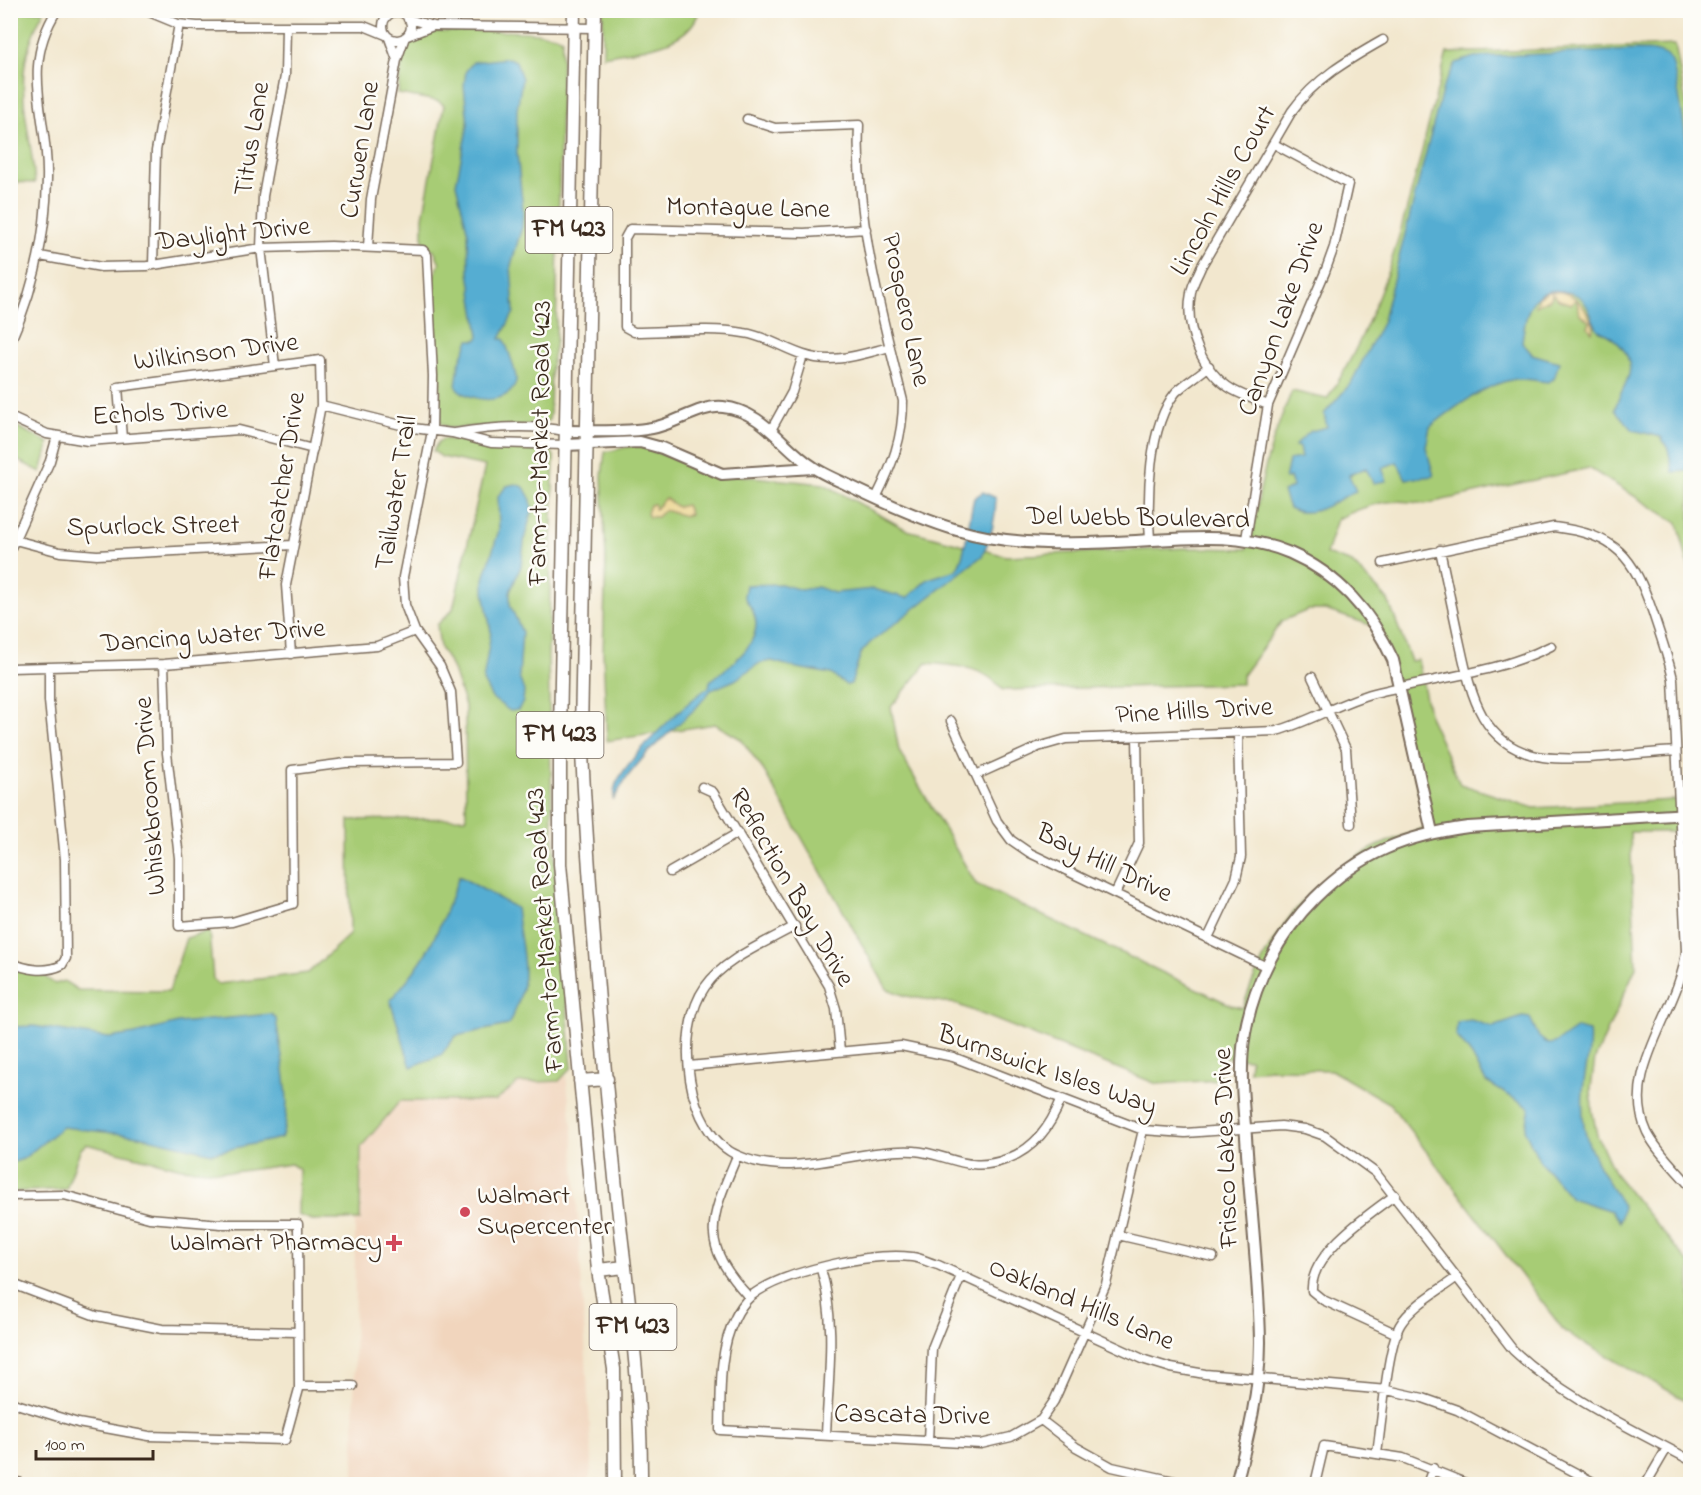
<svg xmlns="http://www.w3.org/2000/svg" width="1701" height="1495" font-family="'Indie Flower',sans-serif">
  <rect width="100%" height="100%" fill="#fdfcf7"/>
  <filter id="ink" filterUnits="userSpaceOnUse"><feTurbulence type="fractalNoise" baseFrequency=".0167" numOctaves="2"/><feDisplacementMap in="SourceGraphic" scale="12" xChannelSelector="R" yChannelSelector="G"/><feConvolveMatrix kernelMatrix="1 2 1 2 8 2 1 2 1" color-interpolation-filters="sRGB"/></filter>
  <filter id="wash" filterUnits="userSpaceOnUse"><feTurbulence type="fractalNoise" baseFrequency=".008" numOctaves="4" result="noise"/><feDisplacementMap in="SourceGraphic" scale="24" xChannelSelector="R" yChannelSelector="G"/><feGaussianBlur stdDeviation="1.35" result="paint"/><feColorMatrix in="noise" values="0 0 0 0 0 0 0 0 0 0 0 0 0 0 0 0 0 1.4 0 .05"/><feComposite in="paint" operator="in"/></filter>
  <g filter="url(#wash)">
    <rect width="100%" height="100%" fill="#f2e7ce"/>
    <path fill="#f1d5bd" d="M566,1076L573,1133L592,1464L589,1479L585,1484H354L355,1218L360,1219L361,1147L400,1101H495L518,1083L559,1081Z"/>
    <path fill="#a7cc75" stroke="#717b4a" stroke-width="1.5" fill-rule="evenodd" d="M10,11H44C8,76 29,115 35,183L11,182Z
      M603,11V10L699,11C689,48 635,49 603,56Z
      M424,33C446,31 550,28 562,39L556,340L551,368L550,414L549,420L542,425L449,428L440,423V391L432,280L440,263L434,250L423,245V217L444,105L438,101L398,94C401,72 400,42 424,33Z
      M1675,45L1690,125V572L1678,523L1589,468L1425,504C1389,497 1369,504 1337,519L1326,554L1352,563L1388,600L1411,661L1418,660L1430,718L1460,784L1534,808L1690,799V832H1630L1636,967L1595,1059L1591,1088L1592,1110L1597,1135L1615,1174L1690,1265V1403L1565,1332L1390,1104L1331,1070L1271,1069L1249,1071L1250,1059L1222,1057L1218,1080L1157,1084L956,1004L906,996L887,989L764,771L741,739L715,724L607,741L603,653L606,559L602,476L605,452L636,445L696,466L743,476L824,484L907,530L1006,556L1186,548L1247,549C1256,530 1256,511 1260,490C1267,455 1278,423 1292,391L1327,399C1395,297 1415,169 1447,53ZM1308,610H1325L1371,625L1390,666L1426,826C1416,833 1403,835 1392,840C1378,845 1363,853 1351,861C1298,894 1261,950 1243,1008L1231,1005L976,884L899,751L891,707L927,663C956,666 983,665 1003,690L1242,684V676L1282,621Z
      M10,423L49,443L41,472L11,457Z
      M443,439L544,447L550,449L554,456L548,657L552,819L572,1067L559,1081L518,1083L495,1101H400L361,1147L360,1220H312L298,1215L299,1169L291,1164L234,1172L182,1168L86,1144L80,1150L66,1189L11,1192V969L39,973L55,984L64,981L78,990L169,991L186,938L209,931L213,979L218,984L308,973L350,934L349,820L466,818L465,706L452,667L440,648L437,625L453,609L485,466L442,457L433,451L438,442Z"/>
    <path fill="#eeda9e" stroke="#94825e" stroke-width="1.5" d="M1548,292C1569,289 1581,300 1590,318C1593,324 1595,326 1592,332L1588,327L1590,322L1580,314L1576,299L1571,304L1559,300L1552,294L1551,299L1536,306L1539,297Z
      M665,498L677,507L686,505L690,514L685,516L664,510L657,517H649L647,513L650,505L654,504L655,509Z"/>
    <path fill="#55add2" stroke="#486c78" stroke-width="1.5" d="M1637,50C1649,50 1663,50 1671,60C1676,65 1685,140 1690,156V471L1673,472L1668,449L1661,437L1633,430L1615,410C1617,397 1626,387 1629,374C1633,353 1615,337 1598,330C1592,321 1589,304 1580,297C1575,293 1568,292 1562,291C1530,286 1525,316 1522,342L1532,354L1559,362L1554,379L1548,382C1537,381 1522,377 1511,380C1484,385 1451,410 1430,427L1426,447L1434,476L1406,479L1397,462L1382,468L1387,481L1373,483L1366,468L1349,475L1356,491C1335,500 1313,521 1289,508L1283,492L1293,487L1290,477L1285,479L1289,460L1301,458L1299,447L1295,446L1296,444L1311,431L1327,427L1324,414L1351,383L1382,323L1443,87L1456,63L1474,57Z
      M508,58L516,61L522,79L517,110V153L523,210L522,227L511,265L514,312L500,339H504C507,347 517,373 516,381C511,406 469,403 456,387L459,364L469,340H477L479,336L469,272L468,233L456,184L468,124L464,86L466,71L473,62Z
      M515,484L524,487L531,500L532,512L525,536L521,566L510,592V605L522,632L519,677L524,691L523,702L518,710L510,711L492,698L483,681L491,632L484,592V579L499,530L498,496L507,486Z
      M983,492L996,498C996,517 991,538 982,556L870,643L861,653L851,684L846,685L831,674L797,668L772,661L760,663L735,680L711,690L696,708L647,753L627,777L613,800C614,795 614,787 617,782C631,755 684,704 709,687L710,681C730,666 770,639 751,608C749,604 746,601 744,596L746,585L781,584L801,590L818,587L834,593L873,589L907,598L928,579L956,570C966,556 969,517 974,498Z
      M459,876L516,908C522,958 534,977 508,1025L456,1036L441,1055L411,1067L390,1000C430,957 439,930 459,876Z
      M271,1014L276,1018C280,1052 295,1108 281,1138L212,1153L139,1136L62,1127L23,1159L11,1163V1027L34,1026L109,1038L135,1034L178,1023Z
      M1522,1017L1530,1018L1539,1037L1548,1044L1555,1043L1577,1028L1589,1031C1592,1051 1584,1071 1583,1091C1579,1145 1598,1163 1623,1206L1620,1222L1611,1211L1571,1198L1539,1160L1525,1131L1530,1108L1486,1082L1472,1056L1456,1035L1457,1022L1471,1020L1493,1027Z"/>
  </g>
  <g filter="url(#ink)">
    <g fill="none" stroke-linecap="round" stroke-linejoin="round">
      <g stroke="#7b6c5c" stroke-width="11">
        <path id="street" d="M144,10L178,24L197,26H364L386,35
          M383 26a14 14 0 1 1 28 0a14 14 0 1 1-28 0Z
          M408,19L434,26L595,28
          M407,36L433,26
          M389,38L397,60
          M747,119L775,128L859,125C855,219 881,311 903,401C903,438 892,466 876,498
          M866,229L804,233L630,229L625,238V327L634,332C669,332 709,327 744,333C766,336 784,349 804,355C833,365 862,354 890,347
          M368,247L371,199L397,60L405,37
          M40,256L101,267L147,266L261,248L331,246L423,250L427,255L433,376L432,431L403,577L405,605L415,631L440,666L451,692L456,762L346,763L292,770L293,904L232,922L179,926V858L167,753L164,664
          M153,265L156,151L179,24
          M10,343C34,290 46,237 47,179C49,117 19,70 57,10
          M275,366L261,248L263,196L285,76L286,26
          M321,405L413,428L452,433L491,443L565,445
          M1268,405C1256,400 1244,396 1233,390C1202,372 1184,328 1191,293C1192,284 1198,275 1201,267L1292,111C1316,78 1348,60 1383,40
          M10,417L47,434L88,441L239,430L313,449
          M771,430L792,392L803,355
          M455,433C491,427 528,424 565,431
          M122,438L118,387L320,360L321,405L286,585L291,654
          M1246,539L1268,405L1325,272L1334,247L1348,184L1274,144
          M15,540L60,552L97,555L293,545
          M1150,540C1147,498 1148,426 1176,392C1185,383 1199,375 1209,366
          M10,550L50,461L57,436
          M1440,550C1446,579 1452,607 1458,635C1470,689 1478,747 1543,757C1580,762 1638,753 1676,751
          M1383,563L1554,527C1617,535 1633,556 1653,613C1660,635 1668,656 1673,679L1686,951C1680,1012 1619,1071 1647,1132C1657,1152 1676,1169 1690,1186
          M10,668L164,664L377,646L415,631
          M1312,677L1346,749L1351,824
          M951,721L997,821L1011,840L1030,853L1267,967
          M976,775L1038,747L1066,739L1276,731C1310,722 1340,702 1374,693C1432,678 1496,674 1551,646
          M702,787L713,792L829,986L836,1009L840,1051
          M670,872L738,833
          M1115,894L1139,843L1137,736
          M795,926C765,943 724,959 705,987C674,1031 685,1134 739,1156C794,1180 856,1148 914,1151C949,1154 968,1174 1007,1159C1035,1148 1050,1127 1061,1100
          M1208,938L1236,879L1241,857L1238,733
          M10,962C26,970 46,973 62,965L66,958L65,859L49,701V668
          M689,1066L901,1046L953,1057L1143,1130L1185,1133L1281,1126L1305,1129L1325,1136L1376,1173L1513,1350C1564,1398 1629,1427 1690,1460
          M1143,1130L1106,1284L1054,1401L1041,1420L1011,1437L981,1444L720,1430C721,1393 718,1352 735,1318C738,1311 745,1301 751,1296C783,1271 872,1252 912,1257C921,1258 930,1263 938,1265L1145,1360L1171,1368L1205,1374L1387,1390L1423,1398L1457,1410L1597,1484
          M737,1156C710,1220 698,1242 749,1297
          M1395,1195C1369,1214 1309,1254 1312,1291L1323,1300L1397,1334
          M10,1196L64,1195L149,1218L221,1224H298L299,1389L285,1440L149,1436L78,1423L10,1402
          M1118,1235L1213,1257
          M821,1269C837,1323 828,1380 826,1435
          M10,1283L96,1316L162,1329L298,1332
          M299,1386H353
          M1041,1420L1076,1447L1112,1467L1179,1482
          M928,1441L932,1348L961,1276
          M1377,1453C1382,1422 1387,1348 1400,1325C1412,1305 1439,1291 1457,1277
          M1315,1484L1324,1446L1403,1458L1468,1484
          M1427,1484L1433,1468
          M1646,1484L1667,1448"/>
      </g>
      <g stroke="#7b6c5c" stroke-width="14">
        <path id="secondary" d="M565,431C593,431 624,433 652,428C676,424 699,405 723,407C763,411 782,447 813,467C824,475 838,480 850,486C885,503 920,519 957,530C1014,547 1077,544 1136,541C1189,538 1241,532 1290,553C1338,574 1372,613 1393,660L1432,832
          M565,445L640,442L662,448L722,474L813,468
          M10,1482L20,1484
          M1236,1484C1248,1438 1260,1390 1260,1342C1259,1274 1250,1205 1246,1137C1243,1103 1239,1067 1245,1033C1254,982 1279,934 1315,898C1360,853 1407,835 1468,827L1690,814"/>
      </g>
      <g stroke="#7b6c5c" stroke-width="15">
        <path id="primary" d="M574,10L560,733V864L598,1270L614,1369L615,1484
          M595,10L581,733C588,878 600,1023 614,1168C624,1274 642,1378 641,1484
          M580,1081L607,1079
          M598,1270L625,1267"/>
      </g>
      <use href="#street" stroke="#fff" stroke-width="8"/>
      <use href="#secondary" stroke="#fff" stroke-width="10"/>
      <use href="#primary" stroke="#fff" stroke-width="12"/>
    </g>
  </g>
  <g fill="#d1495b" stroke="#fdfcf7" stroke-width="2">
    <circle cx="465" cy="1212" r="6"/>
    <path d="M391 1234h6v6h6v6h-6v6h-6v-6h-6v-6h6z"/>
  </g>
  <g text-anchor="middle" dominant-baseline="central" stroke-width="5" stroke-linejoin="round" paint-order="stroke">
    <g fill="#fdfcf7" stroke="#75695f" stroke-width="1.5">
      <rect x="525.5" y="207" width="87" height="46" rx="4.5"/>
      <rect x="516.5" y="712" width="87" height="46" rx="4.5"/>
      <rect x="589.5" y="1304" width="87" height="46" rx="4.5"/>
    </g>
    <g font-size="26" font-weight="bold" fill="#3b2a1e">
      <text x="569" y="230">FM 423</text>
      <text x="560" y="735">FM 423</text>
      <text x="633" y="1327">FM 423</text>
    </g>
    <g font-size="27" fill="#3b2a1e" stroke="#fdfcf7">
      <text transform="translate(253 139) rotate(-81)">Titus Lane</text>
      <text transform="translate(361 150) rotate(-81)">Curwen Lane</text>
      <text transform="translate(1224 191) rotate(-61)">Lincoln Hills Court</text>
      <text transform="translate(748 209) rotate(1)">Montague Lane</text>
      <text transform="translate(233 235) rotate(-6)">Daylight Drive</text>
      <text transform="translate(905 310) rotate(78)">Prospero Lane</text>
      <text transform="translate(1282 319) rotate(-70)">Canyon Lake Drive</text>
      <text transform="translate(216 353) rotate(-7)">Wilkinson Drive</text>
      <text transform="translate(160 414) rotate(-3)">Echols Drive</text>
      <text transform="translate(541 443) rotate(-89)">Farm-to-Market Road 423</text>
      <text transform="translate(283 486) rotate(-81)">Flatcatcher Drive</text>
      <text transform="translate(397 493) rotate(-81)">Tailwater Trail</text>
      <text transform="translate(1138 519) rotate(1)">Del Webb Boulevard</text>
      <text transform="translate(153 527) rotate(-1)">Spurlock Street</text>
      <text transform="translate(213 637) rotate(-4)">Dancing Water Drive</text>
      <text transform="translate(1194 712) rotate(-3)">Pine Hills Drive</text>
      <text transform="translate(151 796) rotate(-94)">Whiskbroom Drive</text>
      <text transform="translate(1104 864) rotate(26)">Bay Hill Drive</text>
      <text transform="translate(791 888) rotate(60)">Reflection Bay Drive</text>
      <text transform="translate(546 930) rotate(-94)">Farm-to-Market Road 423</text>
      <text transform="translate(1047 1071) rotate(19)">Burnswick Isles Way</text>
      <text transform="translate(1227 1148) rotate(-92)">Frisco Lakes Drive</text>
      <text transform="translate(1081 1305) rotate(23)">Oakland Hills Lane</text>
      <text transform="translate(912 1416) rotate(1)">Cascata Drive</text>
    </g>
    <g font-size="27" fill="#3b2a1e" stroke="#fdfcf7" text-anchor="start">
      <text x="477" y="1196">Walmart<tspan x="477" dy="31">Supercenter</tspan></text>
      <text x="382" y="1243" text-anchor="end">Walmart Pharmacy</text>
    </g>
  </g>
  <rect width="1701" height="1495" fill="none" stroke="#fdfcf7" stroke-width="36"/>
  <path d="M36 1450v9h117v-9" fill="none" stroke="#3b2a1e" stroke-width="3"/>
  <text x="45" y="1450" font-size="18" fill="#3b2a1e" stroke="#fdfcf7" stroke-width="4.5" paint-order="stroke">100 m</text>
</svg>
